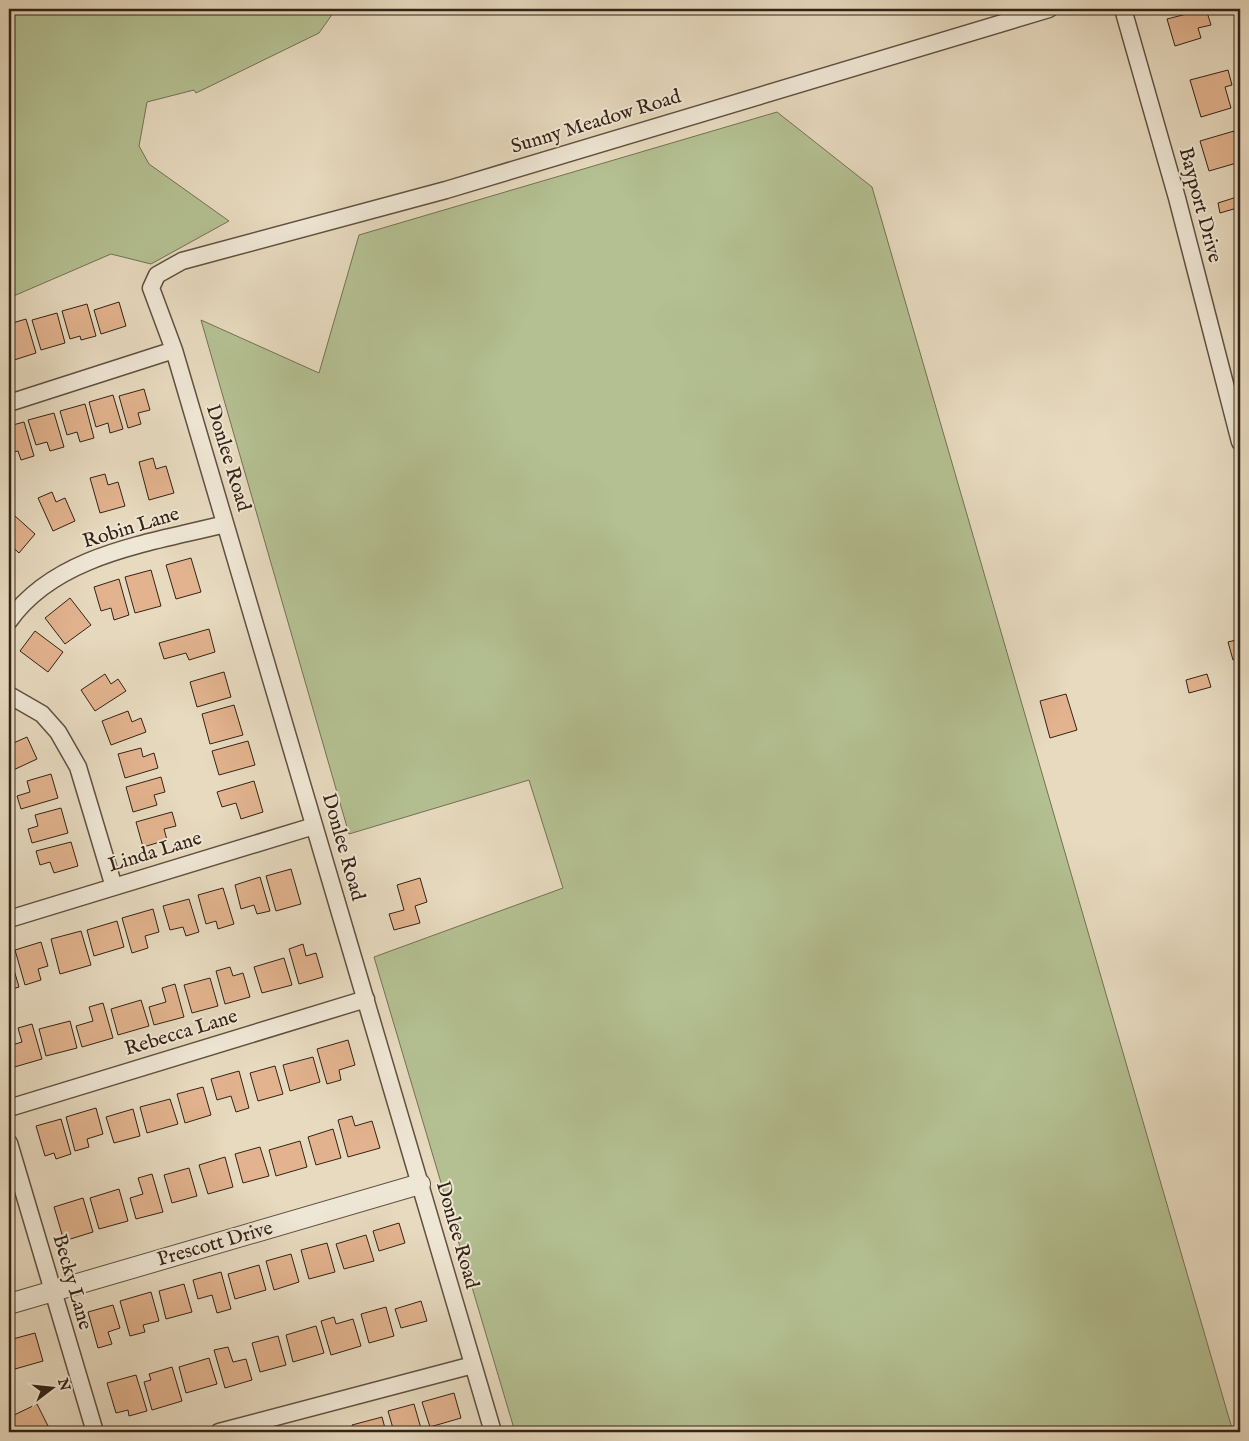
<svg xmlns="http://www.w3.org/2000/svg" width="1249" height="1441" font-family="'IM FELL English',serif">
  <rect width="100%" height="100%" fill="#e7dabf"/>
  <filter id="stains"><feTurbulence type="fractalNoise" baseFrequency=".004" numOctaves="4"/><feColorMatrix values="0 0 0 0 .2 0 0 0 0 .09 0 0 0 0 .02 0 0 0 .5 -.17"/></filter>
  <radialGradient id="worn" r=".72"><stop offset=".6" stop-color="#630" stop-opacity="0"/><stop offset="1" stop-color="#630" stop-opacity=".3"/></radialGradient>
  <path fill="#b4c092" stroke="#747154" d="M9,9H336L319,33L196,93L194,90L147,102L139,146L149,164L229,221L151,264L111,254L9,298Z
    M777,112L872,187L1233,1432H515L374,957L563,888L529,780L349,834L201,320L319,373L359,235Z"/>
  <path fill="#e2b38e" stroke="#342215" d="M1206,9L1211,25L1198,28L1201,38L1175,46L1167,19Z
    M1228,70L1232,85L1225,87L1231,108L1201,117L1190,80Z
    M1234,131L1240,162L1209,171L1200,141Z
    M1240,196V219L1237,208L1220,213L1218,203Z
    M119,302L126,326L101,334L94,310Z
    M87,304L96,336L81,340L80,336L70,339L62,311Z
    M57,313L65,343L41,350L32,320Z
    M26,319L36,353L11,361L9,324Z
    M144,389L150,410L138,413L141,424L128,428L119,396Z
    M113,395L123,429L110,433L108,423L96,427L89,402Z
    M85,404L94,438L80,442L77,432L67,435L60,411Z
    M54,413L64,447L50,451L47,442L36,445L28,420Z
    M24,422L34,456L21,460L18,451L9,453V426Z
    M153,458L156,469L166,466L174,493L149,500L139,462Z
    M105,474L108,485L118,482L125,506L100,513L90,478Z
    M52,492L56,502L65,498L75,521L53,531L38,498Z
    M15,516L35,534L19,553L9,544V523Z
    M191,558L201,592L176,599L166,565Z
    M151,570L161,606L135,613L125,577Z
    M119,579L129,615L114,620L111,608L101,611L94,587Z
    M70,598L91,625L65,644L45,618Z
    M209,629L215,652L189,660L186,653L164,659L159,643Z
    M35,631L63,652L48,672L20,651Z
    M1240,639V658L1233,660L1228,642Z
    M224,672L231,697L197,707L190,682Z
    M105,674L111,684L118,679L126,691L95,711L81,690Z
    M1207,674L1211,687L1189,693L1186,680Z
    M1066,694L1077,730L1050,738L1040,701Z
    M234,705L243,735L210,744L202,714Z
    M128,711L132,722L141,718L146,732L111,745L102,721Z
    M27,737L37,759L9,772V745Z
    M248,741L255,765L219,775L212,751Z
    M141,748L143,757L154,753L158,768L125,778L118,754Z
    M51,774L58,798L21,809L17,796L30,792L27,781Z
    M161,777L165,792L154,795L157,805L133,812L126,787Z
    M254,781L263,812L241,819L236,803L222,807L217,792Z
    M61,808L68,833L32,843L28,829L38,826L35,815Z
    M172,812L176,826L164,829L167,840L143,847L136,822Z
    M71,842L78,866L54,873L50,862L40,865L36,851Z
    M291,869L301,904L276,911L266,876Z
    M260,877L270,911L257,914L254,905L241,909L235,885Z
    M420,878L427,902L415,906L420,923L394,930L389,914L404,910L397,885Z
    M223,888L234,924L218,929L216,921L206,924L198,895Z
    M189,899L199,932L186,936L183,927L170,930L163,906Z
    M153,909L159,932L145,936L148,948L132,953L122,918Z
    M117,921L124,947L94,956L87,930Z
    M81,931L91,965L60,974L51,939Z
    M41,942L48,966L38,969L41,980L25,985L15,950Z
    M303,944L306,956L316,953L323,977L299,984L289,949Z
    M9,953L19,987L9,990Z
    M284,958L292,985L262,993L254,967Z
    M230,967L233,976L243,973L250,997L225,1004L216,971Z
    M210,978L218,1006L192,1013L184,985Z
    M175,984L184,1017L154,1025L149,1007L166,1002L162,988Z
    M141,1000L149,1026L118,1035L111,1009Z
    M103,1003L113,1038L82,1047L76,1026L93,1021L89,1007Z
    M70,1021L77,1048L46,1056L39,1029Z
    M32,1024L42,1059L11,1068L9,1046L22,1042L18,1028Z
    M348,1040L355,1065L339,1070L341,1080L327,1084L317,1049Z
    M313,1057L320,1082L290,1091L283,1065Z
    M275,1066L283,1094L258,1101L250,1073Z
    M239,1071L249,1108L236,1112L231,1096L217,1100L211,1079Z
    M203,1087L211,1115L185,1123L177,1094Z
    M170,1099L178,1124L147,1133L140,1107Z
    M96,1108L103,1134L87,1139L89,1147L75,1151L66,1117Z
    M133,1109L140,1136L114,1143L106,1117Z
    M352,1116L355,1126L372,1121L380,1148L348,1157L338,1120Z
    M61,1119L71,1154L56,1159L54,1153L45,1156L36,1126Z
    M333,1129L341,1158L316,1165L308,1137Z
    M300,1141L307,1167L276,1176L269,1150Z
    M260,1147L269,1176L243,1183L235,1154Z
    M225,1157L233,1187L208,1194L199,1165Z
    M189,1168L197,1196L172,1203L164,1175Z
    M152,1174L163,1212L136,1219L130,1198L143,1194L138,1178Z
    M119,1189L128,1221L99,1229L90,1198Z
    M83,1198L93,1232L64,1241L54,1207Z
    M399,1223L405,1243L379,1251L373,1231Z
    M366,1235L374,1261L344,1269L336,1244Z
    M327,1243L335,1272L309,1279L301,1250Z
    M291,1254L299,1282L274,1290L266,1261Z
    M259,1265L266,1290L235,1299L228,1274Z
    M221,1272L231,1309L217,1313L212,1295L198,1299L193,1280Z
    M184,1284L192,1312L166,1319L159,1291Z
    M151,1292L159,1321L143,1325L145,1332L130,1336L120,1301Z
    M421,1301L427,1321L401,1328L395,1309Z
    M113,1305L120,1328L108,1332L112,1344L98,1348L88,1312Z
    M386,1307L394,1336L369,1343L361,1314Z
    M334,1317L336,1324L353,1319L361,1346L331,1355L321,1321Z
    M316,1326L324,1353L293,1362L286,1335Z
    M35,1333L43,1361L15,1369L9,1340Z
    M278,1336L286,1365L260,1372L252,1343Z
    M228,1347L233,1362L246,1359L252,1380L225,1388L214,1350Z
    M209,1358L217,1384L186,1393L179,1367Z
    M172,1367L182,1401L152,1410L144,1382L151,1380L149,1374Z
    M136,1375L147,1411L129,1416L128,1410L116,1413L107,1383Z
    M454,1393L461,1418L430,1427L422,1402Z
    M37,1404L51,1432H16L10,1417Z
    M414,1404L422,1432H394L388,1411Z
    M382,1417L386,1432H354L352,1425Z"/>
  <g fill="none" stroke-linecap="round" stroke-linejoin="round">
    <g stroke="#615040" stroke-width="19">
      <path id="minor" d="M1123,9L1177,198L1240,442
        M9,403L174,350
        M9,621C56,554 151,543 225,524
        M9,695L42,714L58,732L78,767L114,887
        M9,919L314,826
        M9,1108L366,999
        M9,1143L95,1432
        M219,1432L473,1365
        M493,1432L174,350L151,288L157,275L182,261L446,190L1049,9"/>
    </g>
    <g stroke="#615040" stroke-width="22">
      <path id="tertiary" d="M9,1304L420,1184"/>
    </g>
    <use href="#minor" stroke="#efe7d5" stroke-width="16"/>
    <use href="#tertiary" stroke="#efe7d5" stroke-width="20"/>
  </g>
  <g text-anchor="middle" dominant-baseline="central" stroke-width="4" stroke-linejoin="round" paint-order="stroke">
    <g font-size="20" fill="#342215" stroke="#efe7d5">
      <text transform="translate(596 122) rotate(-17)">Sunny Meadow Road</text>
      <text transform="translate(1200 205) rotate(75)">Bayport Drive</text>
      <text transform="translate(228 458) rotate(73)">Donlee Road</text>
      <text transform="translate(131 528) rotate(-17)">Robin Lane</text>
      <text transform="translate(343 847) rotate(74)">Donlee Road</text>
      <text transform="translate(155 852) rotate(-17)">Linda Lane</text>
      <text transform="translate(181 1033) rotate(-17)">Rebecca Lane</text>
      <text transform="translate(457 1235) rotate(74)">Donlee Road</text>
      <text transform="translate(215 1244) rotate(-16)">Prescott Drive</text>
      <text transform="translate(72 1282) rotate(74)">Becky Lane</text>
    </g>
  </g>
  <rect width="1249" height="1441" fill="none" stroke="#e7dabf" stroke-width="30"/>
  <rect x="10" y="10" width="1229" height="1421" fill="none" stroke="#342215" stroke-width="2.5"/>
  <rect x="15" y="15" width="1219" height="1411" fill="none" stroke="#342215"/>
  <g transform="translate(52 1388) rotate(74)" stroke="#efe7d5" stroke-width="4" paint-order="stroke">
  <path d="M0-4L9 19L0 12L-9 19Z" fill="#342215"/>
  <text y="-8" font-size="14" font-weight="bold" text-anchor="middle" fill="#342215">N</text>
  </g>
  <rect width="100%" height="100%" filter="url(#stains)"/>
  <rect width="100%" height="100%" fill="url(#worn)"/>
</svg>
